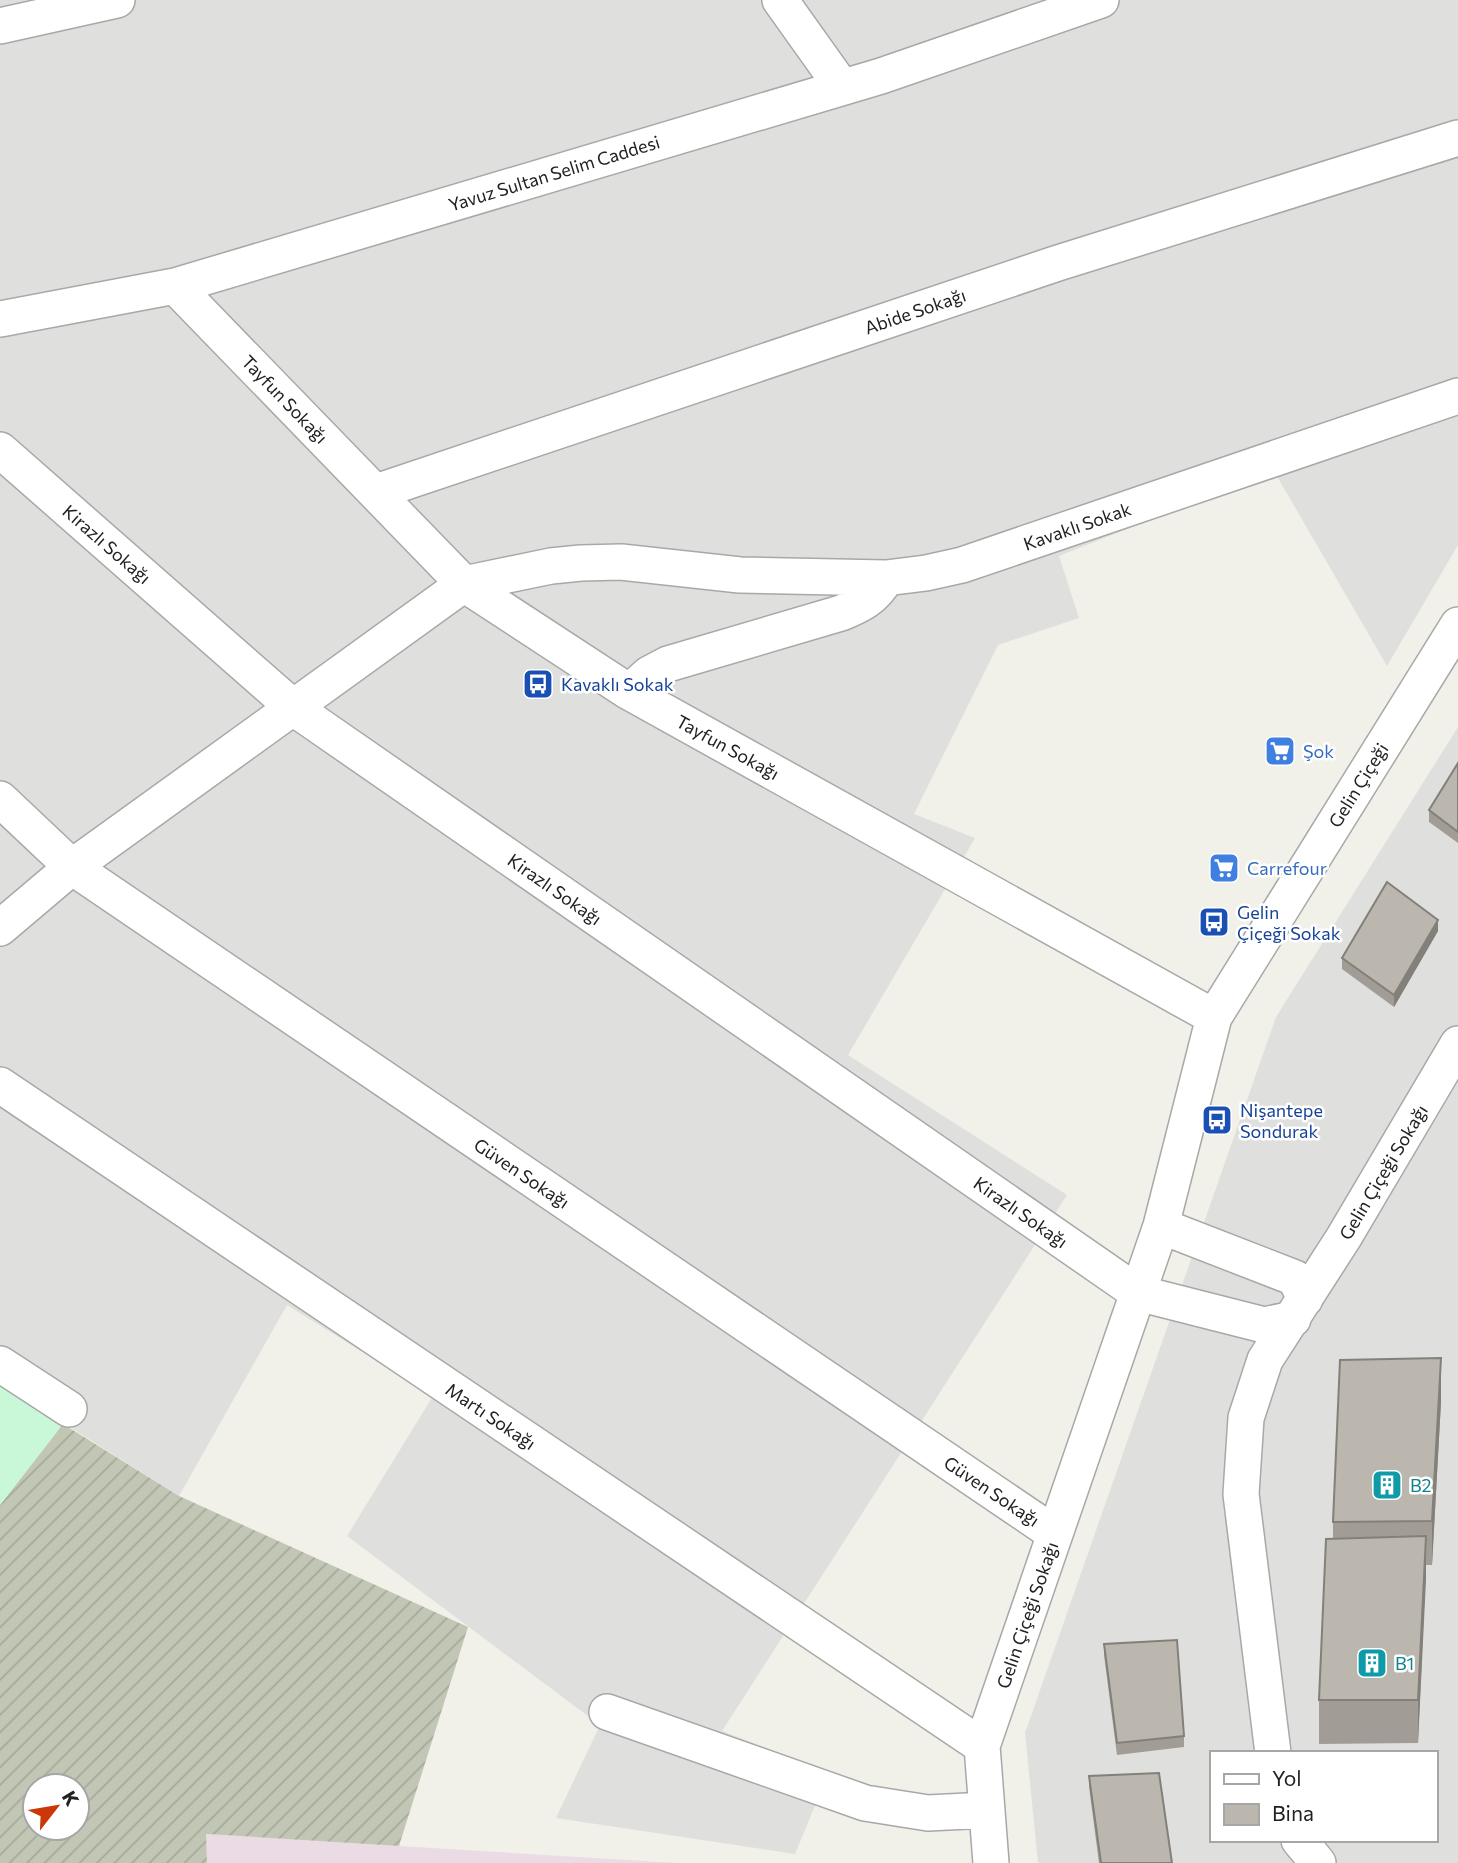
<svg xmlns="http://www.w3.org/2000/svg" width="1458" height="1863" font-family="Commissioner,sans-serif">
  <defs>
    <pattern id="construction-furrows" width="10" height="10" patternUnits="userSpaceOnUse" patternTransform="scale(1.75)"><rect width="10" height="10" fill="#c2c6b4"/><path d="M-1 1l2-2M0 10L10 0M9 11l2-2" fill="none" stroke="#a6aa9a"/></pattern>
  </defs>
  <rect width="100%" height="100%" fill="#f1f1e9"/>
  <path fill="#dfdfde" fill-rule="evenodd" d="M0,0H1458V545L1387,666L1274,471L1059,556L1079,618L998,645L914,814L975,838L848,1055L1067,1195L722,1731L829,1772L795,1854L556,1818L600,1725L347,1536L433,1396L287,1305L179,1496L0,1383Z
    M1458,727V1863H1038L1025,1733L1276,1017ZM1211,1753H1435V1840H1211Z"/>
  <path fill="#eadbe4" d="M205,1834L399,1846L677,1863H207Z"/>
  <path fill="url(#construction-furrows)" fill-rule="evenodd" d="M63,1424L179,1496L468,1627L399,1846L206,1834L207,1863H0V1505ZM35,1786H77V1828H35Z"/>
  <path fill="#c9f8d8" d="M0,1383L63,1424L0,1505Z"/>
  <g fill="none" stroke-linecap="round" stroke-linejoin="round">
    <g stroke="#a8a8a8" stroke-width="38">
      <path id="minor" d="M780,0L842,87
        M0,26L117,0
        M175,286L464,584L629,692L1214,1017
        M0,319L175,286L881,76L1101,0
        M0,450L295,709L1138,1293L1264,1325L1293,1319
        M376,492L1058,263L1458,138
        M629,692L649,674L668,664L841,613C861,605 875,598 886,578
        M0,799L72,867L1055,1534
        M0,928L72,867L464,584L551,566L581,563L621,562L740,575L886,578L926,573L962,565L1458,396
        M0,1085L982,1746
        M1161,1226L1295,1278L1305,1299
        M0,1364L69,1409
        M607,1712L865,1803L928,1813L987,1810
        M1273,1753L1241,1494L1246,1418L1265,1360L1344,1237L1458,1044
        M1299,1840L1318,1863
        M991,1863L982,1746L1161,1226L1214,1017L1458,625"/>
    </g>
    <use href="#minor" stroke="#fff" stroke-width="35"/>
  </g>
  <path fill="#a19d96" d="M1458,763V843L1429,822V810Z
    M1438,931L1394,1007L1342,969V958Z
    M1441,1402L1432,1565H1426L1418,1743L1319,1744V1700L1333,1538V1522Z
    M1104,1644L1184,1736V1747L1117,1755L1104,1655Z
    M1089,1776L1172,1863H1099L1089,1787Z"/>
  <path fill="#83807a" d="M1438,920V931L1394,1007V995Z
    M1441,1358V1402L1432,1565V1521Z
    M1426,1536V1580L1418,1743V1700Z"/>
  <path fill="#bbb7ae" stroke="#83807a" stroke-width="2" d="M1458,763V832L1429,810Z
    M1387,882L1438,920L1394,995L1342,958Z
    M1441,1358L1432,1521L1333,1522L1340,1360Z
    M1426,1536L1418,1700H1319L1326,1539Z
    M1177,1640L1184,1736L1117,1743L1104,1644Z
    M1159,1773L1172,1863H1101L1089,1776Z"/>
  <defs>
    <g id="bus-square" transform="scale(1.575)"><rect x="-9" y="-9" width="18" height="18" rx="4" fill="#1a4fb4" stroke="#fff"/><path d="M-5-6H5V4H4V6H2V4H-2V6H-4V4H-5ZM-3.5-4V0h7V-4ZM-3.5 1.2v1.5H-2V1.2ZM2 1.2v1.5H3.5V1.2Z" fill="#fff"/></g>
    <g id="supermarket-square" transform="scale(1.575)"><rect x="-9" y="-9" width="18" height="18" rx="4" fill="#3f7fe0" stroke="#fff"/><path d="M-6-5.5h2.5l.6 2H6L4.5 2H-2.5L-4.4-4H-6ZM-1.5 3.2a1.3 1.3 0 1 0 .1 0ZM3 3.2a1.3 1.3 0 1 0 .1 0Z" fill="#fff"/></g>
    <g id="building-square" transform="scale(1.575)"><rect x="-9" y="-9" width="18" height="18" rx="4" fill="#0f9aa8" stroke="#fff"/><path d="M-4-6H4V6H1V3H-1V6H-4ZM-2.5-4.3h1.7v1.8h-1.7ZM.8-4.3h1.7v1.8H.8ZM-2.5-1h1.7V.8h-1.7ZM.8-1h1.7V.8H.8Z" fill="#fff"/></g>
  </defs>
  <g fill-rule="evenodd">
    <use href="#bus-square" x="538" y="684"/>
    <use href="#supermarket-square" x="1280" y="751"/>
    <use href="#supermarket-square" x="1224" y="868"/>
    <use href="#bus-square" x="1214" y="922"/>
    <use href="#bus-square" x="1217" y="1120"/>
    <use href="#building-square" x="1387" y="1485"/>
    <use href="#building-square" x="1372" y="1663"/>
  </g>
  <g text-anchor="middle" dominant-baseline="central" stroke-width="5" stroke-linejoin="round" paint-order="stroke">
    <g font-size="18" fill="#212121" stroke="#fff">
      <text transform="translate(554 173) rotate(-17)">Yavuz Sultan Selim Caddesi</text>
      <text transform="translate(915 311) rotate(-19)">Abide Sokağı</text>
      <text transform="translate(285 399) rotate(46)">Tayfun Sokağı</text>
      <text transform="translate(1077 526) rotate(-19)">Kavaklı Sokak</text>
      <text transform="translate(107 544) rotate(41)">Kirazlı Sokağı</text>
      <text transform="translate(728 747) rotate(29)">Tayfun Sokağı</text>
      <text transform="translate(1358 785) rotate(-58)">Gelin Çiçeği</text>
      <text transform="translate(555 889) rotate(35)">Kirazlı Sokağı</text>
      <text transform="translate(1383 1172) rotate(-59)">Gelin Çiçeği Sokağı</text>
      <text transform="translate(522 1173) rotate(34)">Güven Sokağı</text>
      <text transform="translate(1021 1212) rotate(35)">Kirazlı Sokağı</text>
      <text transform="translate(491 1416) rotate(34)">Martı Sokağı</text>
      <text transform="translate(992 1491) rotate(34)">Güven Sokağı</text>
      <text transform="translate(1027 1615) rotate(-71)">Gelin Çiçeği Sokağı</text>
    </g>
    <g font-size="18" fill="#164399" stroke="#fff" text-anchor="start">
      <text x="561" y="684">Kavaklı Sokak</text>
      <text x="1237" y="912">Gelin<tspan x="1237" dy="21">Çiçeği Sokak</tspan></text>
      <text x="1240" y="1110">Nişantepe<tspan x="1240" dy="21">Sondurak</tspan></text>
    </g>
    <g font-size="18" fill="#366cbe" stroke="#fff" text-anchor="start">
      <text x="1303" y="751">Şok</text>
      <text x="1247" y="868">Carrefour</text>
    </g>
    <g font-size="18" fill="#0d838f" stroke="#fff" text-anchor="start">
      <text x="1410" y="1485">B2</text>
      <text x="1395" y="1663">B1</text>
    </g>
  </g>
  <rect x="1210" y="1751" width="228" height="91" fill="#ffffff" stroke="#a6a6a6" stroke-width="2"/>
  <rect x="1224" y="1774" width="35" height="10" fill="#ffffff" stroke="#a6a6a6" stroke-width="2"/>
  <text x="1272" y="1786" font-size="21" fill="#212121">Yol</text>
  <rect x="1224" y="1804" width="35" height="21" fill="#bbb7ae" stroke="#a6a6a6" stroke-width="2"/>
  <text x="1272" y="1821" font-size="21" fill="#212121">Bina</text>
  <g transform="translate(56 1807) rotate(59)"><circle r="33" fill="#ffffff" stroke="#a6a6a6" stroke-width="2"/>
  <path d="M0-5L12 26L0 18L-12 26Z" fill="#cc3707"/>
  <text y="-10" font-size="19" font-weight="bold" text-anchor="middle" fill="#212121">K</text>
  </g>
</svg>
